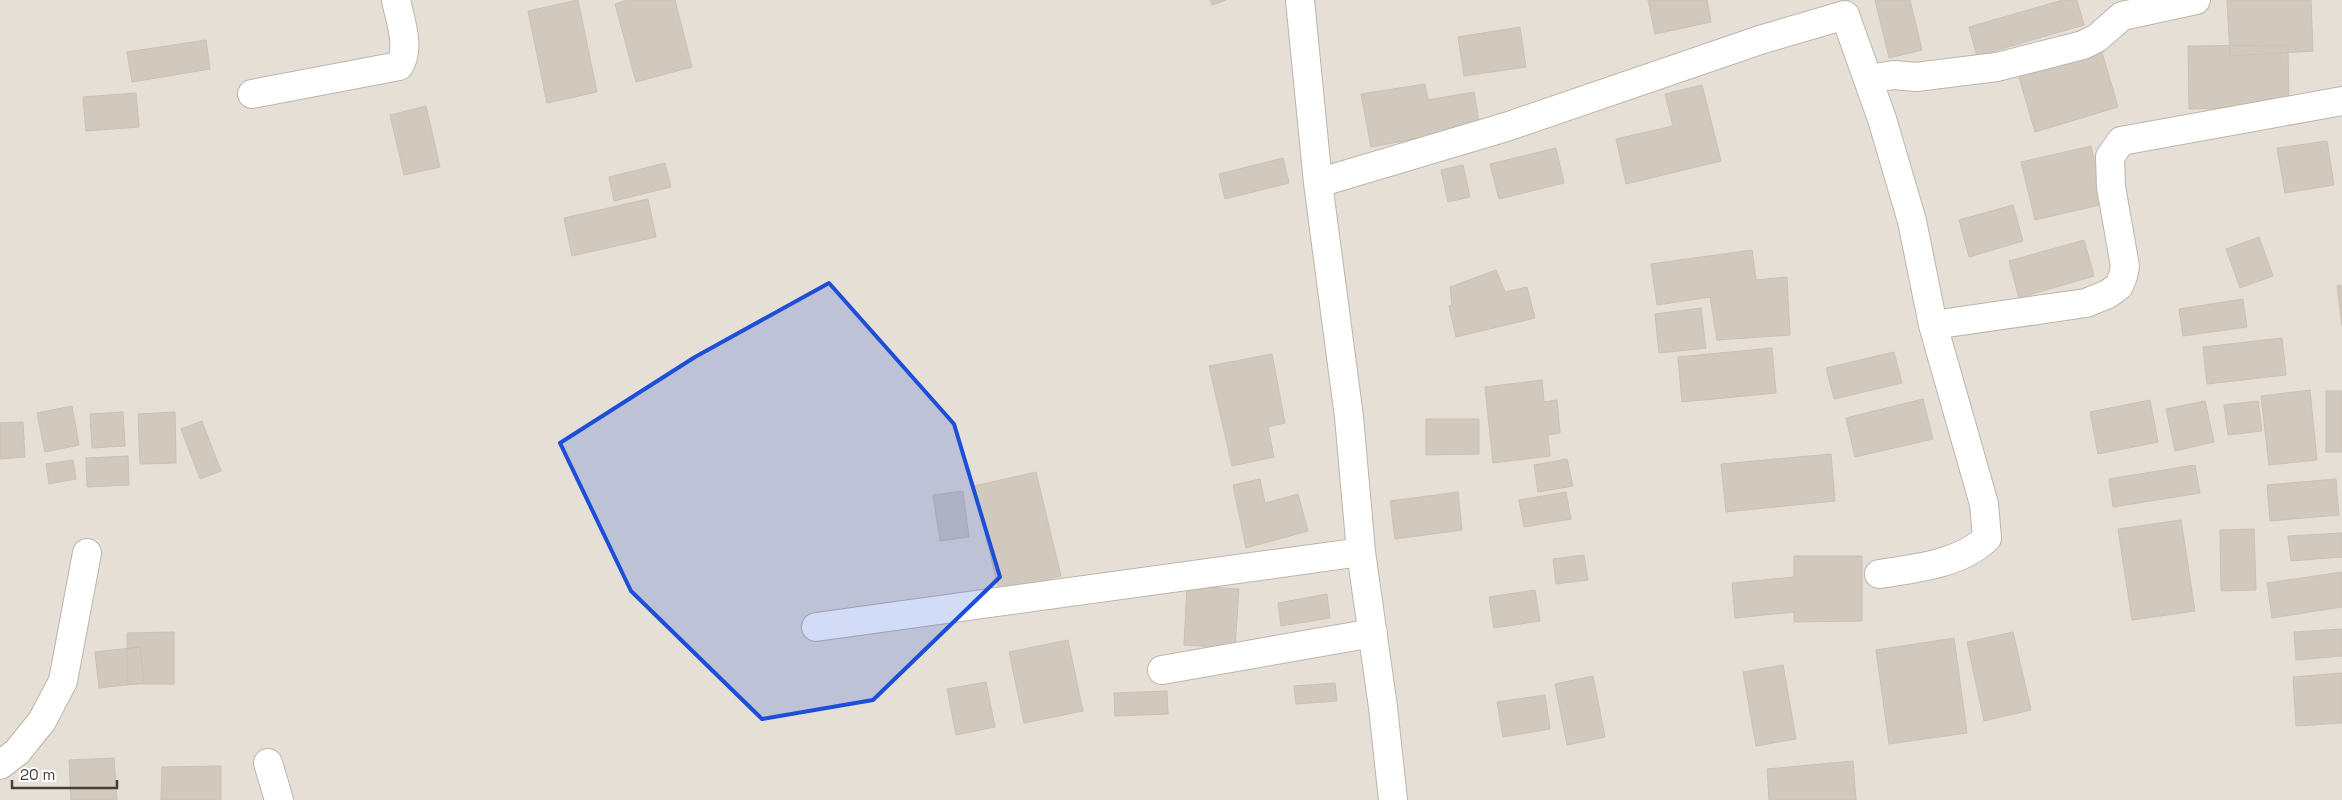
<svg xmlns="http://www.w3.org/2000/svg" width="2342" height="800" font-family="'Space Grotesk',sans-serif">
  <rect width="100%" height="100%" fill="#f2eee8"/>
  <path fill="#e5dfd6" d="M0,0H2342V800H0Z"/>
  <path fill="#d2c9be" stroke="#ccc0b2" d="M578,0L597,92L547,103L528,11Z
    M628,0H675L692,67L636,82L615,4Z
    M1210,0H1226L1212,5Z
    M1648,0H1707L1711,22L1655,34Z
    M1875,0H1910L1922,50L1889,58Z
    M2063,0H2077L2084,25L1977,56L1969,27Z
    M2227,0H2311L2313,51L2230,56Z
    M1520,27L1526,67L1464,76L1458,37Z
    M206,40L210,69L132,82L127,52Z
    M2099,42L2118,107L2035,132L2016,67Z
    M2288,45L2289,107L2189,109L2188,46Z
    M1425,84L1428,100L1474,92L1480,127L1371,147L1361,94Z
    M1702,85L1721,161L1626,184L1616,139L1673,126L1665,94Z
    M136,93L139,127L86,131L83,97Z
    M426,106L440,167L404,175L390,115Z
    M2327,141L2334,185L2285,193L2277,148Z
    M2091,146L2104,204L2035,220L2021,162Z
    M1556,148L1564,183L1499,199L1490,164Z
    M1283,158L1289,183L1225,199L1219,174Z
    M665,163L671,187L614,201L609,177Z
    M1463,165L1470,197L1448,202L1441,170Z
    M648,199L656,237L572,256L564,218Z
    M2013,205L2023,241L1969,257L1959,220Z
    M2259,237L2273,276L2240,288L2226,249Z
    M2084,240L2094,276L2019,298L2009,261Z
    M1752,250L1756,280L1787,277L1790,335L1717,340L1710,297L1657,305L1651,264Z
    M1496,270L1505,292L1527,287L1535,318L1456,337L1449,306L1452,305L1450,287Z
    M2342,285V326L2337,286Z
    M2243,299L2247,327L2183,336L2179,309Z
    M1701,308L1706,348L1659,353L1655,314Z
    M2282,338L2286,375L2207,384L2203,347Z
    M1772,348L1776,393L1682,402L1678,357Z
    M1894,352L1902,383L1834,399L1826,368Z
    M1272,354L1285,423L1268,427L1274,457L1232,466L1209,366Z
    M1542,380L1544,402L1557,400L1560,433L1548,435L1550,456L1493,463L1485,387Z
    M2310,390L2317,460L2269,465L2261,396Z
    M2326,391H2342V452H2326Z
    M1923,399L1933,439L1855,457L1846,418Z
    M2150,400L2158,442L2098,454L2090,412Z
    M2205,401L2214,442L2175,451L2166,409Z
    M2258,401L2262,431L2228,435L2224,405Z
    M72,406L79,445L45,452L37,413Z
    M123,412L125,446L92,448L90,414Z
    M175,412L176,463L140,464L138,414Z
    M1426,419H1479V454L1426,455Z
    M202,421L221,471L200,479L181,429Z
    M23,422L25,457L0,459V423Z
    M1831,454L1835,501L1726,512L1721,464Z
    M128,456L129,485L87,487L86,458Z
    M1567,459L1573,486L1538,492L1534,465Z
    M73,460L76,479L49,484L46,464Z
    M2195,465L2200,493L2113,507L2109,479Z
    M1036,472L1061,576L999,591L974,486Z
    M1260,479L1265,503L1298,494L1308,531L1246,548L1233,485Z
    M2336,479L2339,515L2270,521L2267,485Z
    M963,491L969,537L940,541L933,495Z
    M1458,492L1462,530L1395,539L1390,501Z
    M1566,492L1571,519L1524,527L1519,500Z
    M2181,520L2195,611L2132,620L2118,529Z
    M2254,529L2256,590L2221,591L2220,530Z
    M2342,533V557L2291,561L2288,536Z
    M1584,555L1588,580L1556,584L1553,559Z
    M1794,556H1862V621L1794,622V612L1735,618L1732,583L1794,577Z
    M2342,572V607L2272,618L2267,583Z
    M1187,586L1239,589L1235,648L1184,645Z
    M1535,590L1540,621L1494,628L1489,597Z
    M1327,594L1330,618L1281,626L1278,603Z
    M2342,629V656L2296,660L2294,632Z
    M174,632V684H127V633Z
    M2013,632L2031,710L1984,721L1967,642Z
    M1954,638L1967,733L1889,744L1876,650Z
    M1068,640L1083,711L1024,723L1009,652Z
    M140,647L144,683L99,688L95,652Z
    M1783,665L1796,739L1756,746L1743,672Z
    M2342,673V723L2296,726L2293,677Z
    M1593,676L1605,737L1567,745L1555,684Z
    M986,682L995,727L956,735L947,689Z
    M1335,683L1337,701L1296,704L1294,686Z
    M1167,691L1168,714L1115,716L1114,693Z
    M1545,695L1550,729L1503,737L1497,702Z
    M114,758L117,800H71L69,760Z
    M1853,761L1856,800H1769L1767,769Z
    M221,766V800H161L162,767Z"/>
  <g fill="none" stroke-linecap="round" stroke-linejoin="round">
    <g stroke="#bcb5ab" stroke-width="30">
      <path id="street" d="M1300,0L1318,183L1349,417L1361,552L1383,707L1393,800
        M1868,79L1894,75L1916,77L1997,67L2083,45L2097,38L2122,16L2196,0
        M252,94L399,66C411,48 400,20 396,0
        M1318,183L1506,127L1760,40L1845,15L1882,119L1912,221L1933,325L1984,504L1987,538C1961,564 1913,569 1879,574
        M1933,325L2086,303L2108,294L2119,286L2123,276L2125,266L2111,187L2110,157L2121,141L2342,101
        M816,627L1361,552
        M1162,670L1373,633
        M268,763L279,800
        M0,765L17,752L42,721L63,681L87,553"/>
    </g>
    <use href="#street" stroke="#fff" stroke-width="28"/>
  </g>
  <path fill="#1d4ed8" fill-opacity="0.2" stroke="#1d4ed8" stroke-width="4" stroke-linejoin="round" d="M829,283L954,424L1000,577L873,700L762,719L631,591L560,443L695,357Z"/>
  <path d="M12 780v8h105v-8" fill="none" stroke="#443e37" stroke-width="2.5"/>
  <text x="20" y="780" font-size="15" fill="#443e37" stroke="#ffffff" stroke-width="4" paint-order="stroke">20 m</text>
</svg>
